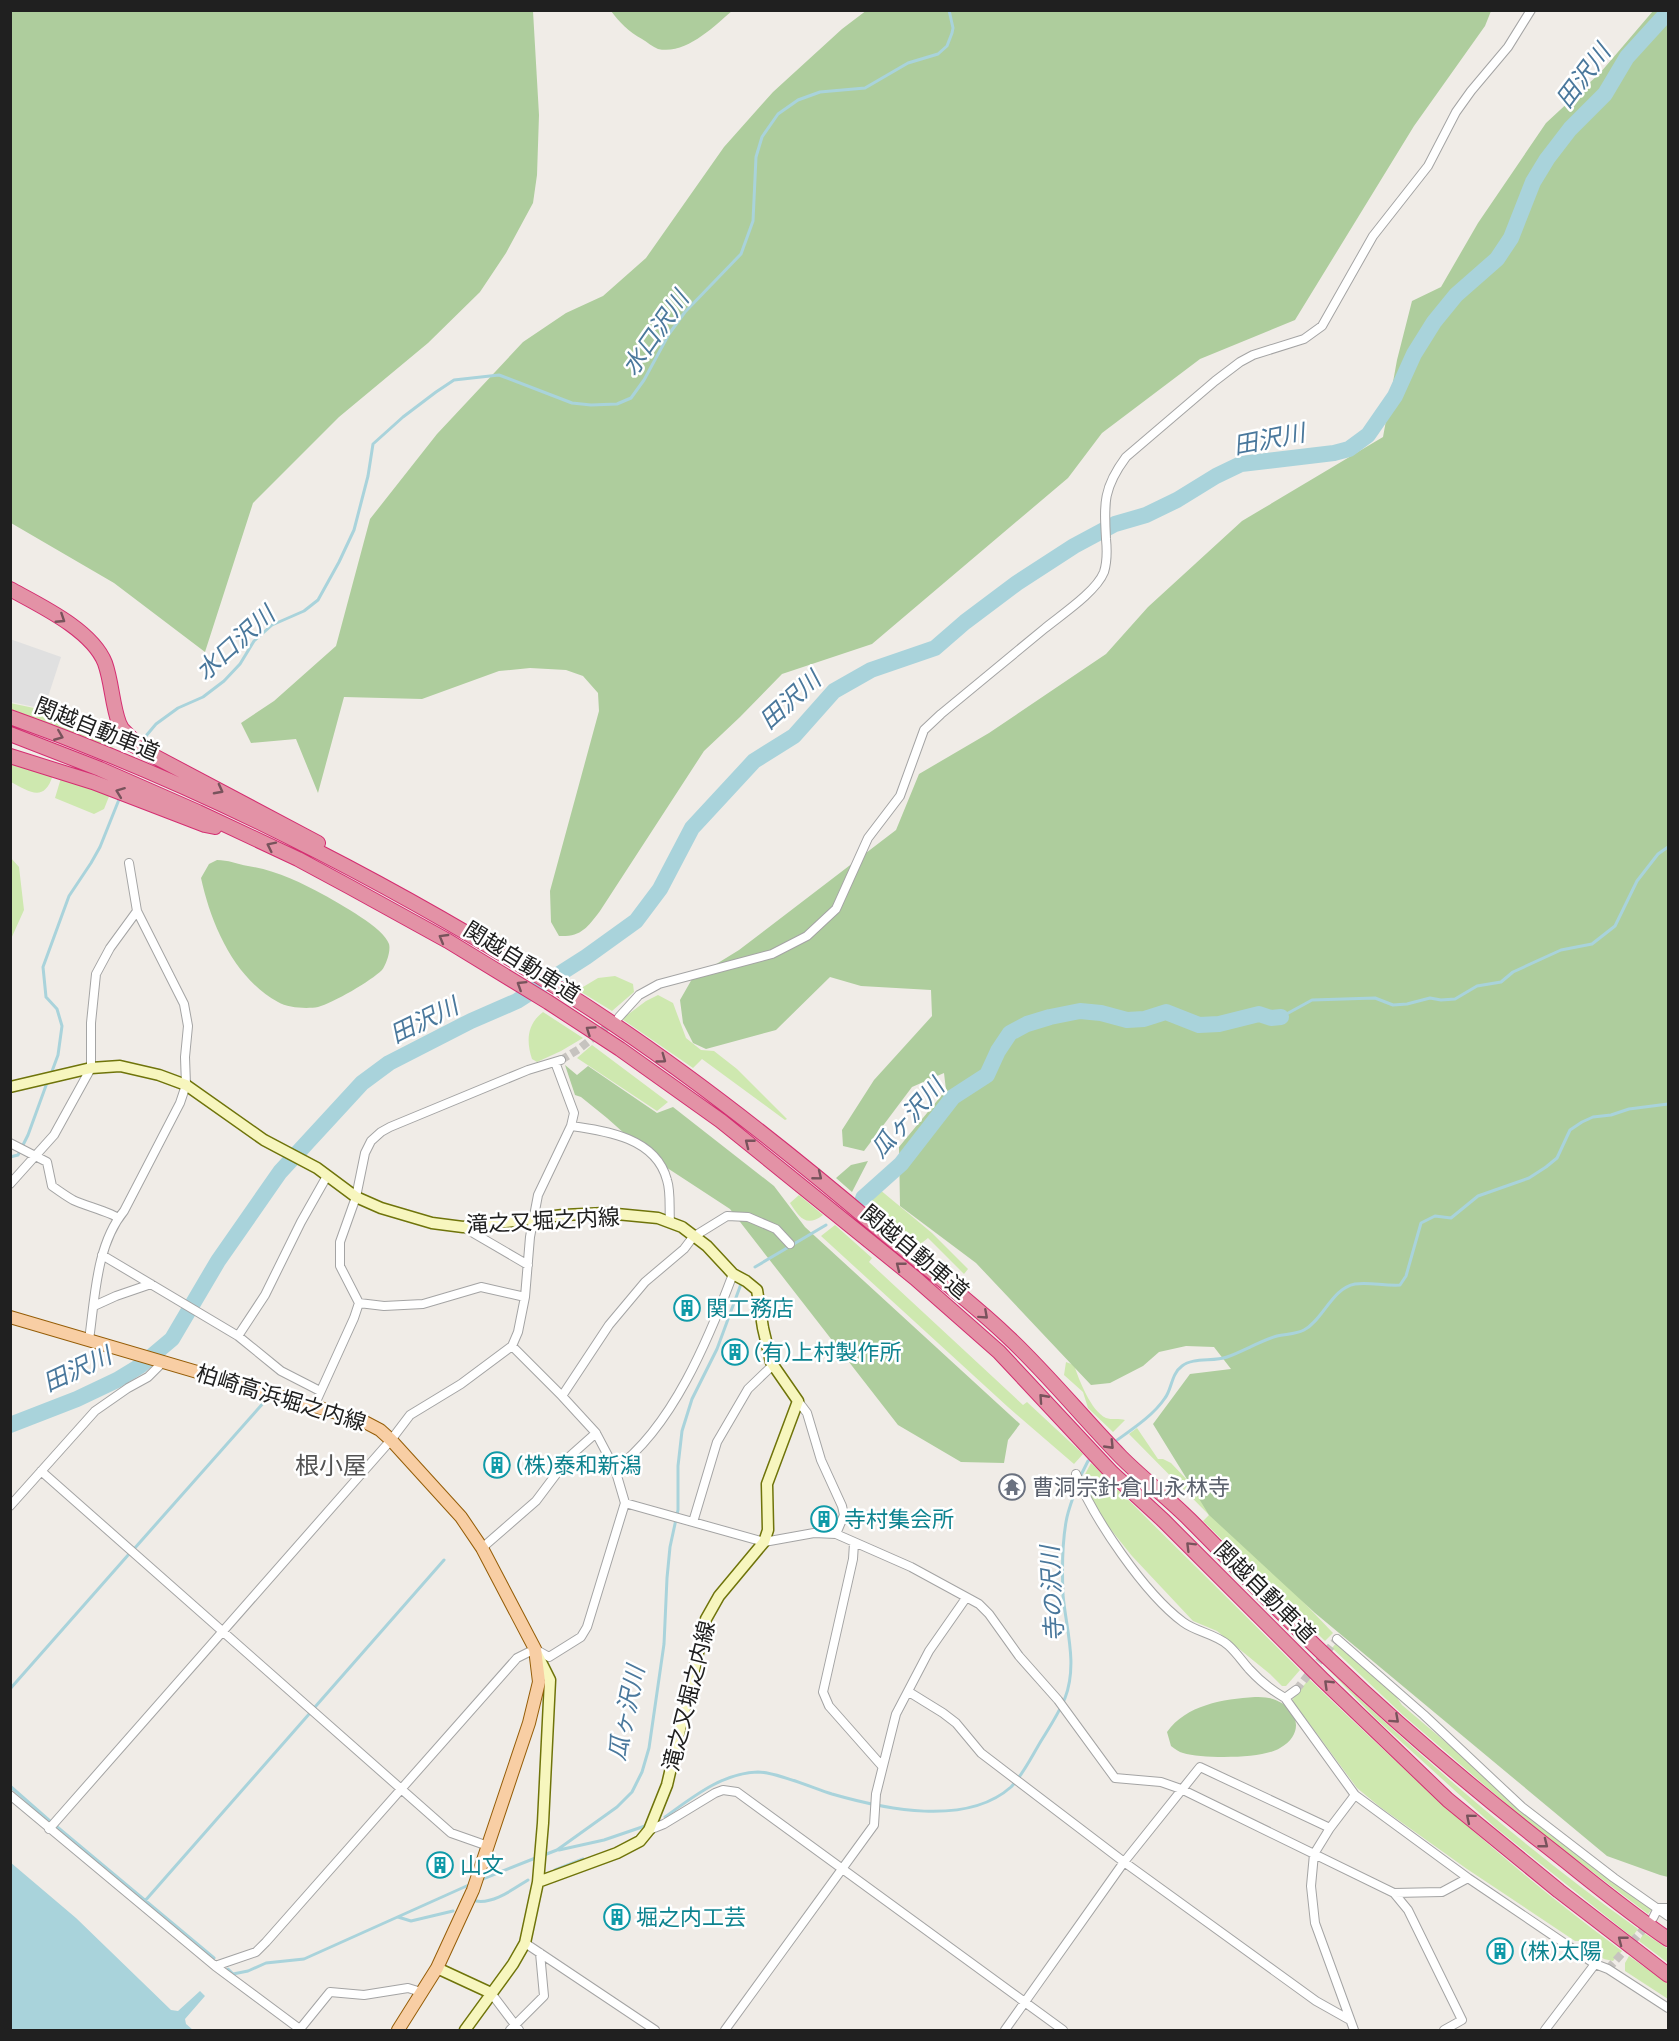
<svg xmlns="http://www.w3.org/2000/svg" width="1679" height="2041" font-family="Figtree,'Noto Sans JP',sans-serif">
  <rect width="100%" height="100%" fill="#f0ece7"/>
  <path fill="#cee8af" d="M10,703L34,708L108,738L115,743L111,751L11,709Z
    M10,761L53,775C44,803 30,792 11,782Z
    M61,778L110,794L104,809L94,814L55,798Z
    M11,858L19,867L24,910L11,939Z
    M615,976L633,984L634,992L612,1011L578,990L598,978Z
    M658,995L673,1003L686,1038L701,1050L714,1051L737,1069L787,1119L785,1120L702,1059L693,1068L622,1019L646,1001Z
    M543,1012L583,1038L561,1051L537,1062L532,1059C526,1041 527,1024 543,1012Z
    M592,1045L668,1102L657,1111L577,1058Z
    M879,1189L932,1233L968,1269L964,1274L928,1238L918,1246L866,1201Z
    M799,1195L823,1215C806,1228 799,1217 790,1203Z
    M835,1225L872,1258L869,1262L1023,1405L1027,1402L1083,1454L1074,1464L1008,1407L821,1236Z
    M1066,1362L1074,1365C1079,1380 1091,1411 1106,1418C1111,1420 1120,1418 1125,1420L1113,1432L1088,1408L1083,1392L1064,1375Z
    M1137,1428L1158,1459H1163L1171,1463L1333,1633L1325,1641L1203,1521L1209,1515L1129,1434Z
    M1091,1463L1300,1670L1286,1686H1282L1270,1674L1217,1631L1193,1621L1132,1556L1104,1521L1082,1480Z
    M1337,1642L1391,1689L1402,1705L1522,1807L1653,1908L1648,1914L1533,1827L1403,1715L1332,1648Z
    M1323,1664C1422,1759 1526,1849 1638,1929L1632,1937L1496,1828L1375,1718Z
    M1309,1679C1409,1775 1510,1869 1622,1951L1613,1961L1604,1959L1579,1941H1575L1467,1869L1380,1807L1357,1788L1292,1700Z
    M1644,1933L1668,1949V1963L1639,1941Z
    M1629,1956L1668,1984V1999L1625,1971V1963Z"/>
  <path fill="#aecd9d" d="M11,10L533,11L539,115L537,175L533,203L506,253L480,292L428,343L339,417L253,503L205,652L114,583L11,523Z
    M867,10L1491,11L1485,26L1414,126L1295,320L1200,359L1102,433L1068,478L872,644L782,674L740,717L704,751L600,911C587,928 581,937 559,936L551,922L550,891L599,711L598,693L583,676L566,670L530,668L499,671L422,699L344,697L318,793L296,739L251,743L241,723L274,701L336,646L370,519L437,434L523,342L566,313L603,296L646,258L724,147L773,92L842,29Z
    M611,11H732C713,27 686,55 658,49C653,47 647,42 642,39C629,32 619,22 611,11Z
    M1653,11H1668V1877L1660,1875L1607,1856L1315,1613L1209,1515L1153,1424L1190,1374L1231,1369L1214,1347L1186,1346L1159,1352L1143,1366L1110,1383L1091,1385L976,1263L900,1206L899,1147L946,1090L944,1073L912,1087L864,1151L843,1146L842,1130L874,1080L932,1016L931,990L861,986L830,977L776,1030L706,1049L693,1043L683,1023L680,1000L692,979L739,950L896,830L919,774L989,733L1106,654L1148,607L1242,521L1383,437L1397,360L1412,301L1441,287L1478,223L1546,123L1600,73Z
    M217,860C228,860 237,864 248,866C275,870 300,882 324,895C340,904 384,928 389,944C391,951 386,965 382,970C371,981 333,1003 318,1007C307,1009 288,1008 278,1002C234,978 211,924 201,878L209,864Z
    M565,1065L577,1075L588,1066L657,1113L673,1107L774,1186L805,1227L1020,1424L1008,1440L1004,1463L961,1462L898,1425L730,1209L652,1158L607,1118L581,1097L575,1095Z
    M868,1161L852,1192L836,1178L851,1165Z
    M1255,1697C1259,1697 1265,1697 1269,1698C1296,1704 1308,1732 1280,1748C1263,1759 1204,1759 1183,1753C1179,1752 1175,1749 1171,1746L1167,1732C1186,1705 1223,1699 1255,1697Z"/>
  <path fill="#e0e0e0" d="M10,639L61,657L44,709L11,702Z"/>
  <path fill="#a9d3db" d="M10,1862L76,1918L171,2010L178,2011L200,1991L205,1996L185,2019L186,2024L193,2030H11Z"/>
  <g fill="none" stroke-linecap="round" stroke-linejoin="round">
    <path stroke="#a9d3db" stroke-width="3" d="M140,743L156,724L178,708L203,697L224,681L240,664L254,641L272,625L304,611L318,600L339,562L354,530L368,476L373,444L403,417L436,392L454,380L499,375L572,403L591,405L617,404L631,398L644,380L669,334L685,312L741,254L753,221L756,157L762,137L778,114L798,100L820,92L865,88L908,63L938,54L947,46L952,33L953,28L949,10
      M1281,1017L1312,1000L1375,998L1393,1005L1407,1004L1430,998L1441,1000L1455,999L1477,986L1501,982L1513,972L1561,950L1592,944L1615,926L1637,881L1658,854L1668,847
      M51,1074L58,1055L62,1026L57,1009L46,997L43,967L69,896L91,863L100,847L120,797
      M10,1157L18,1155L28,1135L48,1080
      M755,1267L826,1225
      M1113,1443C1131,1430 1153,1416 1165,1398C1172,1389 1171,1374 1182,1366C1193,1357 1213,1362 1227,1357C1244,1351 1260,1341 1277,1336C1286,1334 1297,1334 1304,1330C1323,1320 1332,1288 1355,1284C1370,1282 1384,1286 1400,1285L1406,1276L1421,1223L1435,1216L1451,1218L1478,1196L1529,1178L1546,1167L1557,1158L1570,1130L1582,1122L1593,1117L1611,1115L1629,1109L1668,1104
      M1080,1477L1088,1461L1093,1458
      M134,1549L265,1401
      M10,1689L129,1554
      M315,1707L444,1560
      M10,1786L51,1822
      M665,1817C693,1797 722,1773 758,1772C776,1772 813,1788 832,1794C884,1809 966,1827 1011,1787C1023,1775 1032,1756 1041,1741C1049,1728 1059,1713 1065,1698C1078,1664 1066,1629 1063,1595C1062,1571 1062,1545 1066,1522C1068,1509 1074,1496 1078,1483
      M56,1826L214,1958
      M559,1850L604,1840L645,1826
      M544,1855L557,1850L617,1807L632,1792L642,1772L649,1748L664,1644L667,1578L670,1547L678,1510V1466L682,1431L692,1399L717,1349L741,1284
      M555,1870L583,1859
      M480,1880L538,1857
      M476,1901C494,1904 513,1889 528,1880
      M144,1902L310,1713
      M398,1917L411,1921L453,1911
      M228,1969L233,1974L248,1971L266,1963L304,1959L471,1884"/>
    <path stroke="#a9d3db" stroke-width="16" d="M863,1198L901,1164L953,1097L987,1075L998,1051L1010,1033L1027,1024L1050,1017L1080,1011L1101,1013L1127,1020L1144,1019L1166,1012L1199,1025L1219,1024L1259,1014L1271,1018L1281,1017
      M10,1425L77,1399L117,1380L140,1366L172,1339L218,1261L280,1172L362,1083L389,1063L471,1021L517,1001L586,957L636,921L660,889L692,828L754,761L794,736L834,691L871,670L935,648L965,622L1017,583L1074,546L1115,524L1146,515L1177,500L1216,476L1241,464L1334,453L1349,449L1368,435L1395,396L1414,354L1434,322L1456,295L1497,259L1511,238L1533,182L1547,159L1570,129L1605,94L1627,57L1668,12"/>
    <path stroke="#c6c3bf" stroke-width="8" stroke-dasharray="8 4" stroke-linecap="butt" d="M561,1060L579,1049L613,1022
      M1296,1690L1337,1639
      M1608,1969L1649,1923"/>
    <g stroke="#a4a4a4" stroke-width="10">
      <path id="street" d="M619,1017L639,995L659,984L772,954L807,936L836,909L868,838L900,796L924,730L941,714C975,686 1010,657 1044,629C1061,615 1096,592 1104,572C1107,562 1107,549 1106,539C1104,503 1103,488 1126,457L1215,381L1240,362L1253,355L1304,339L1322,326L1373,236L1428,166L1456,112L1471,91L1508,47L1531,10
        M571,1126C607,1131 656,1138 667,1180C671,1192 669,1209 670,1222
        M10,1143L47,1162L52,1186C59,1191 66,1196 73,1200C83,1205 113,1213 118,1218
        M10,1184L54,1135L91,1068V1023L96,974L110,948L137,911
        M463,1227L528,1265
        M102,1255L238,1336L281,1371L320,1391
        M359,1303L384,1306L423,1304L481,1287L525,1297
        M94,1306L116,1296L151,1284
        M238,1336L265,1295L301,1222L327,1176
        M89,1340C95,1298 96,1245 124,1211L180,1103L186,1085L185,1057L188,1026L184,1004L137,911L129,863
        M562,1396L609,1325L645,1282L684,1249L693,1237L727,1216L748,1217L776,1229L790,1244
        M798,1401L807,1413L821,1460L842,1506L844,1515L836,1534
        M314,1406L354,1318L359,1303L340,1266V1242L356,1197L365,1153L371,1141L381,1132L390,1127L528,1070L561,1060
        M615,1469C672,1428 709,1338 733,1274
        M41,1471L451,1833L488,1846
        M1076,1474C1093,1518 1145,1594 1183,1622C1196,1632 1216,1634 1228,1645C1236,1652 1242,1661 1249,1669C1260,1681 1271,1690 1285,1698L1355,1795
        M625,1503L764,1542L814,1533L836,1534L911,1567L979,1604L989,1614L1019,1656L1058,1700L1115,1778L1161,1782L1181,1789L1394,1893L1442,1892L1468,1878L1595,1964L1608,1969L1668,2008
        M10,1506L95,1411L128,1388L148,1377L163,1362
        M693,1522L717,1442L748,1389L773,1365
        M854,1543L853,1559L823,1692L829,1706L882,1766
        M482,1548L536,1501L569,1457L596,1433
        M1337,1639L1424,1715L1522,1807L1614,1878L1668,1916
        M909,1692L943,1713L956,1723L981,1753L1124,1862L1316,2001L1348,2019
        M1285,1698L1296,1690
        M10,1795L215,1966L301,2030
        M49,1829L391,1440L410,1415L461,1384L512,1346L518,1332L525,1297L530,1237L538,1195L571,1126L574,1113L555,1062
        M649,1830L664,1824L715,1793L723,1790L737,1792L1063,2030
        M1394,1893L1408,1910L1462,2020L1444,2030
        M1653,1918L1658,1908H1668
        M525,1943L655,2030
        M215,1966L256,1952L266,1942L517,1658L535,1649L549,1657L581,1637L587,1627L625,1503L615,1469L596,1433L562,1396L512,1346
        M491,1993L519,2030
        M300,2029L330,1992L364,1995L408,1988L421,1992
        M510,2030L544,1996L540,1953
        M725,2030L874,1825L876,1794L896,1714L929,1651L966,1598
        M1005,2030L1124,1862L1200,1767L1330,1828
        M1354,2030L1315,1923L1311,1886L1314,1854L1330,1828L1355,1795L1468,1878
        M1545,2030L1595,1964"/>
    </g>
    <g stroke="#6f740a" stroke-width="13">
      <path id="secondary" d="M10,1087L91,1068L120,1066L159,1075L186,1085L264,1140L317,1168L356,1197L381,1208L432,1223L463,1227L563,1215L606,1213L658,1218L682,1227L707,1246L733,1274L746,1281L757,1290L763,1328L771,1362L798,1401L767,1484L768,1530L764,1542L719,1596L706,1619L667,1785L649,1830L640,1841L617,1853L538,1882
        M437,1968L491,1993
        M465,2030L513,1964L525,1943L538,1882L543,1823L550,1680L536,1652"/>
    </g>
    <g stroke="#955d07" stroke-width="14">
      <path id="primary" d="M10,1317L361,1420L380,1430L391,1440L461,1517L482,1548L535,1649L539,1682L529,1723L473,1890L437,1968L398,2030"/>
    </g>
    <g stroke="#d42e71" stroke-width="16">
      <path id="highway" d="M10,589C41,606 92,630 105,663C112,683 112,704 119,723L122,729L134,741
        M10,717C203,786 388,882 561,990C673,1060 778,1143 878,1228C921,1264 966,1297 1006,1335C1047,1373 1082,1417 1121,1457C1143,1479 1168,1498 1190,1520C1237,1567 1282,1615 1330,1660C1398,1725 1470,1786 1544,1844C1585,1876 1625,1910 1668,1939
        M10,734L100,769L198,812L298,859L350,887L448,941L548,1002L620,1049L721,1121L915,1278L999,1352L1112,1473L1164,1521L1322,1679L1448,1800L1559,1891L1668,1975
        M118,737L318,843
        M10,756L93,782L205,825L215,827"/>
    </g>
    <use href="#street" stroke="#fff" stroke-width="8"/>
    <use href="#secondary" stroke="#f7f6be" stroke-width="10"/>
    <use href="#primary" stroke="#f8cea4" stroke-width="12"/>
    <use href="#highway" stroke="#e392a6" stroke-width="14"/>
  </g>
  <defs><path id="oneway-chevron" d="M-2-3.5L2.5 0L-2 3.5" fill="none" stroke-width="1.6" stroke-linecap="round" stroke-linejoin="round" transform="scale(1.5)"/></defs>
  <g stroke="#78535c">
    <use href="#oneway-chevron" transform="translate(61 619) rotate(33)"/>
    <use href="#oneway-chevron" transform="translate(59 736) rotate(22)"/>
    <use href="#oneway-chevron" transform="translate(219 790) rotate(28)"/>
    <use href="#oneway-chevron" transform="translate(120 792) rotate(-159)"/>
    <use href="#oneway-chevron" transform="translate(271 846) rotate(-154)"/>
    <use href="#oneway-chevron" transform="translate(443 938) rotate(-150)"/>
    <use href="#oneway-chevron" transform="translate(521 985) rotate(-148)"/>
    <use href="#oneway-chevron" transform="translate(590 1030) rotate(-146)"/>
    <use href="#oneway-chevron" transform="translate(662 1059) rotate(36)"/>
    <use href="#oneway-chevron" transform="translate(749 1143) rotate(-142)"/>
    <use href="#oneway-chevron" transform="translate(818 1176) rotate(39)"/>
    <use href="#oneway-chevron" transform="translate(900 1266) rotate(-142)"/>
    <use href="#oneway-chevron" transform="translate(984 1315) rotate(42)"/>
    <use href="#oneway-chevron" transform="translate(1043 1398) rotate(-132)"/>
    <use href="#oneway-chevron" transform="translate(1110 1445) rotate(46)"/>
    <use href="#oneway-chevron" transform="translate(1190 1546) rotate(-135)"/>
    <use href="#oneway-chevron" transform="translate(1328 1684) rotate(-136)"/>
    <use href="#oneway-chevron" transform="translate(1395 1719) rotate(42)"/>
    <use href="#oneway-chevron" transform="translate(1470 1818) rotate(-140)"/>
    <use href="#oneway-chevron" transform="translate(1544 1844) rotate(38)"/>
    <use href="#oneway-chevron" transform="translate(1622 1940) rotate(-142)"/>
  </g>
  <defs>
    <g id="building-ring" transform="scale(1.35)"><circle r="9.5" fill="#fff" stroke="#0f9aa8" stroke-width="1.5"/><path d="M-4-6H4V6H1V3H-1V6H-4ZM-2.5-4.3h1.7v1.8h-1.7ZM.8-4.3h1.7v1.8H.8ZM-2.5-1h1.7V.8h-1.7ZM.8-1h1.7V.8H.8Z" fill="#0f9aa8"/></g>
    <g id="temple-ring" transform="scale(1.35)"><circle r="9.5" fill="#fff" stroke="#6b7280" stroke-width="1.5"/><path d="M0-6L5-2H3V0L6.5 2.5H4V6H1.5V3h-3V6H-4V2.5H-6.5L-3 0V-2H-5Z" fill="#6b7280"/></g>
  </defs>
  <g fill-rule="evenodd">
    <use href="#building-ring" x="687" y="1308"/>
    <use href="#building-ring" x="735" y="1352"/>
    <use href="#building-ring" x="497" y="1465"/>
    <use href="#temple-ring" x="1012" y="1487"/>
    <use href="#building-ring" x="824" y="1519"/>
    <use href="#building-ring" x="440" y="1865"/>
    <use href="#building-ring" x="617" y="1917"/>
    <use href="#building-ring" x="1500" y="1951"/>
  </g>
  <g text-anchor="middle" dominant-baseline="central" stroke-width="5" stroke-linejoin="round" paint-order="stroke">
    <g font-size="22" fill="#202020" stroke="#fff">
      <text transform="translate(97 729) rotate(22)">関越自動車道</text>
      <text transform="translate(522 962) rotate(32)">関越自動車道</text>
      <text transform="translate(543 1221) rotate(-3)">滝之又堀之内線</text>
      <text transform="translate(915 1252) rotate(40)">関越自動車道</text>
      <text transform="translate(281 1398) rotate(17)">柏崎高浜堀之内線</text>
      <text transform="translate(1265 1592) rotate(45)">関越自動車道</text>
      <text transform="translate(689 1696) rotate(-76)">滝之又堀之内線</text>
    </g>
    <g font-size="22" fill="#0d838f" stroke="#fff" text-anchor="start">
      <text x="706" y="1308">関工務店</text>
      <text x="754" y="1352">(有)上村製作所</text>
      <text x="516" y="1465">(株)泰和新潟</text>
      <text x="844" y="1519">寺村集会所</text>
      <text x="460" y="1865">山文</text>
      <text x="636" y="1917">堀之内工芸</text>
      <text x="1520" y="1951">(株)太陽</text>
    </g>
    <g font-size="22" fill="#5b616d" stroke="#fff" text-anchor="start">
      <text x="1032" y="1487">曹洞宗針倉山永林寺</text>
    </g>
    <g font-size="24" font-style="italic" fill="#4a789c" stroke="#fff">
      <text transform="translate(1583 76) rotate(-53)">田沢川</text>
      <text transform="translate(655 333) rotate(-55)">水口沢川</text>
      <text transform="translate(1269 439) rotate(-11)">田沢川</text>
      <text transform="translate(235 643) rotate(-42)">水口沢川</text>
      <text transform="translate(790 700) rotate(-42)">田沢川</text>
      <text transform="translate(424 1020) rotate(-26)">田沢川</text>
      <text transform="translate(907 1118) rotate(-48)">瓜ヶ沢川</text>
      <text transform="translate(77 1369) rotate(-25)">田沢川</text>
      <text transform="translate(1052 1594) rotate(-93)">寺の沢川</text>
      <text transform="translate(626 1713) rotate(-78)">瓜ヶ沢川</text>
    </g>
    <g font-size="24" fill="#535353" stroke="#fff">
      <text x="331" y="1465">根小屋</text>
    </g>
  </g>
  <rect width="1679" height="2041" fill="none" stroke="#202020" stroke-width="24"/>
</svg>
